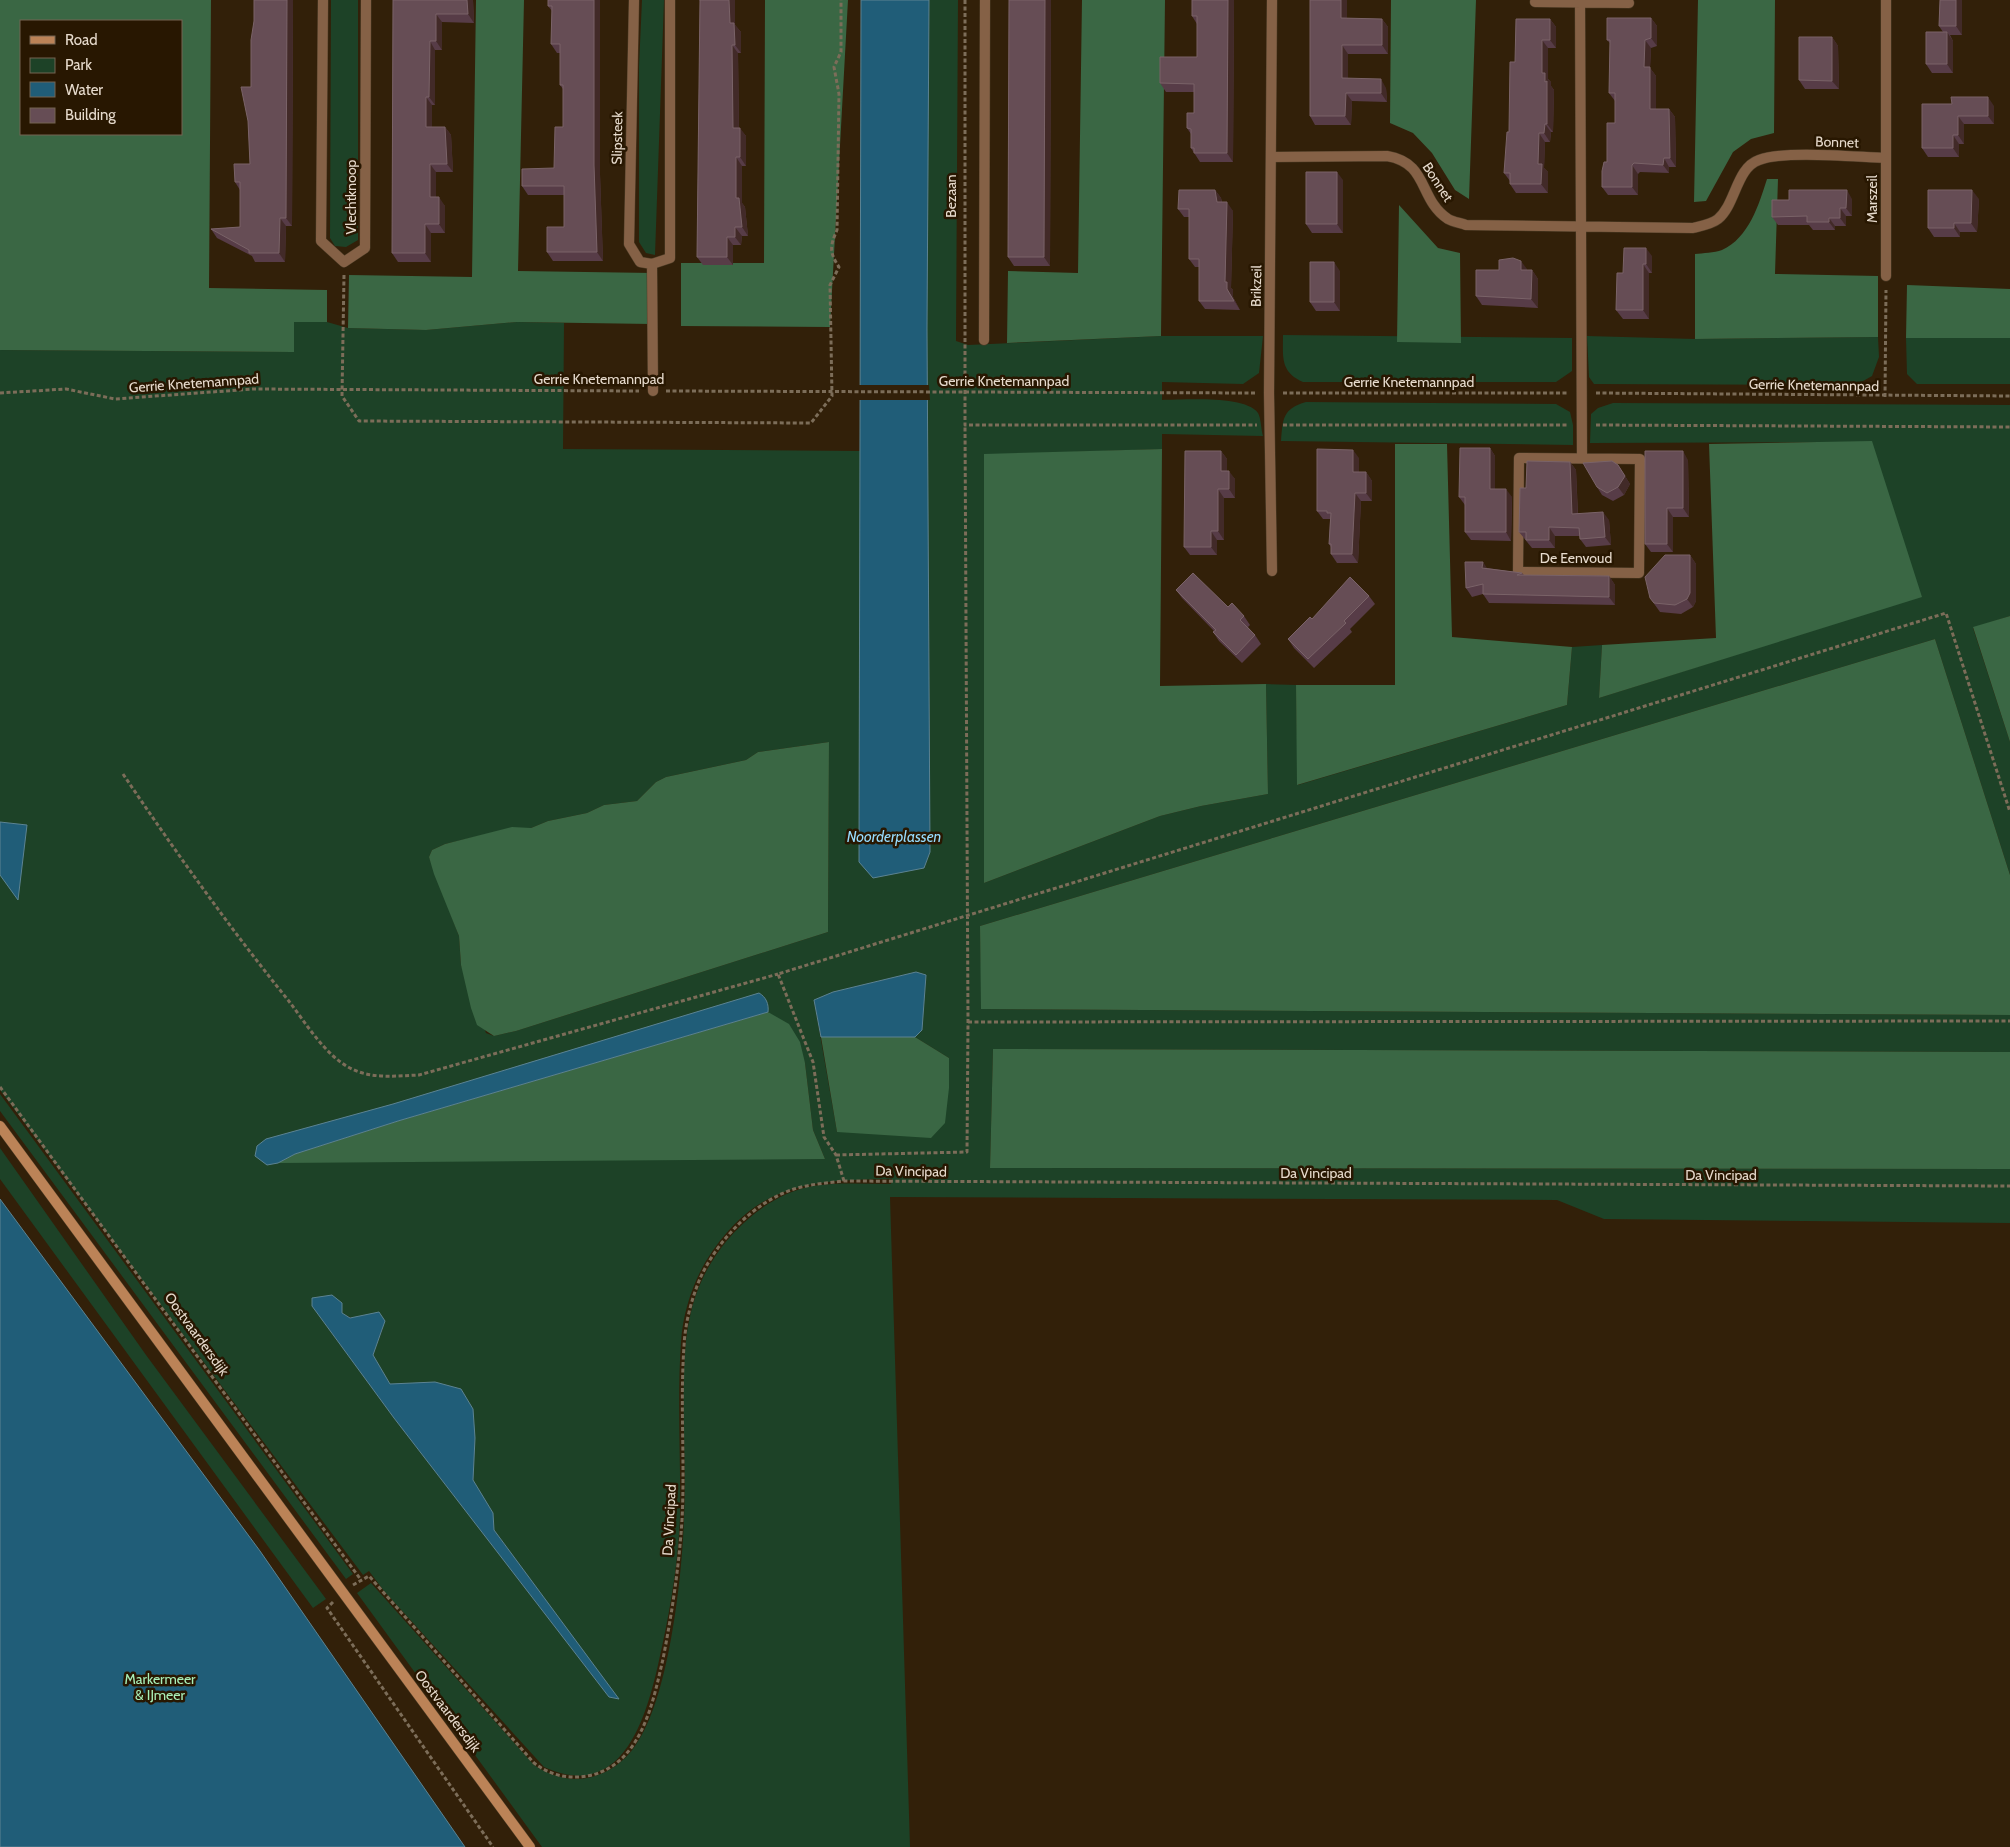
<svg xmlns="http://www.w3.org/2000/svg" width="2010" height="1847" font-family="Cabin,sans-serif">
  <rect width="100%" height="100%" fill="#322009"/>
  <path fill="#1d4227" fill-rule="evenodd" d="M331,0H358V240L346,247L335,246L330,238Z
    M642,0H664L655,255L646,253L639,242V66Z
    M929,0H958L956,341L968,345L1161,336H1263L1259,373L1243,384L1162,382V400C1183,400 1245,395 1258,413C1261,418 1261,429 1263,436L1162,434V449L984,455V883L1160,816L1201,806L1268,794L1266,684L1296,685L1298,785L1567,705L1572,647L1602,645L1599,698L1830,625L1872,442L1590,443L1591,414L1598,408L1613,403L2010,405V616L1973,628L2010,742V875L1935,639L980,926L982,1009L2010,1015V1052L993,1049L990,1168L2010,1169V1223L1604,1219L1557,1200L890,1197L910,1847H542L357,1593L371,1583L534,1765C552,1777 571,1782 592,1777C610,1772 625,1761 635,1746C669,1699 682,1577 684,1519C687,1460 680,1400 686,1341C689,1314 696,1287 711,1263C732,1228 771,1193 813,1186C839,1182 865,1184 891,1184L892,1179C809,1180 755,1183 706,1261C692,1285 683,1313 681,1342C677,1400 681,1459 680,1517C678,1567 669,1617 658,1665C645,1723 620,1802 544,1767L384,1591L369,1571L363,1575L0,1090V350L293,352L294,322H327L348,328L426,330L517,322L564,323L563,449L860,451L859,862L924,868L930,852L927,329ZM829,742L828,932L516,1031L494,1036L486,1033L461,965L459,936L429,857L432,850L445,844L512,828H531L548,821L587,813L604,805L637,801L656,782L666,777L746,760L758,752ZM916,972L926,975L922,1030L915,1037L949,1058L837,1132L814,1000L833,992ZM768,1012L805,1063L813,1130L825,1159L295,1154L398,1121ZM312,1306C337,1311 359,1321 383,1328L373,1355L390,1384H409L475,1438L473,1481L493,1513L494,1530L618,1699L609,1697L394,1418Z
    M1283,335L1572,338V371L1556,382H1303C1280,372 1283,357 1283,335Z
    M1587,336L1695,339L1878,337L1879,357L1872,376L1856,385L1594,384L1589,377Z
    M1906,338H2010V384H1917L1907,374Z
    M1306,402L1556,404L1570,412L1573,425V445L1281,441C1283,419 1282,409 1306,402Z
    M0,1094L353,1574L346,1579L0,1111Z
    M0,1148L146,1355L326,1599L313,1608L0,1179Z"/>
  <path fill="#3a6744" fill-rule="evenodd" d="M0,0H211L209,288L327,290V322H294V352L0,350ZM181,21V134H21V21Z
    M476,0H524L518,271L653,273L652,324L517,322L426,330L348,328L349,275L472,277Z
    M765,0H848L830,327L681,326V263H764Z
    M1082,0H1165L1161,336L1007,343L1008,271L1078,273Z
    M1391,0H1476L1469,199L1455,190L1432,153L1413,133L1390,123Z
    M1698,0H1775L1774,133L1751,139L1733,152L1706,201L1694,202Z
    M1767,179H1778L1775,274L1878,276V337L1695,339V254C1703,253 1714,253 1722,250C1749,238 1759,204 1767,179Z
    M1399,205L1438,248L1460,253L1461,343L1397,342Z
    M1907,285L2010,289V338H1906Z
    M1872,441L1922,597L1599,698L1602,645L1716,638L1709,444Z
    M1395,444H1447L1452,637L1572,647L1567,705L1297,785L1296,685H1395Z
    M1162,449L1160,686L1266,684L1268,794L1201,806L1160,816L984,883V454Z
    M2010,616V742L1973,627Z
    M1935,639L2010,875V1015L981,1009L980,926Z
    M829,742L828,932L516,1031L494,1036L477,1025L471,1008L461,965L459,936L434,874L429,857L432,850L445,844L512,827L531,828L548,821L587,813L604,805L637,801L656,782L666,777L746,760L758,752Z
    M768,1012L789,1024L800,1042L805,1063L813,1130L825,1159L278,1163L295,1154L398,1121Z
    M821,1037H915L949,1058V1088L945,1123L931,1138L837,1132Z
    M993,1049L2010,1052V1169L990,1168Z"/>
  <path fill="#205d78" stroke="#5c8392" d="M861,0H929L927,329L930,852L924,868L873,878L859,862Z
    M0,822L27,825L18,900L0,875Z
    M916,972L926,975L922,1030L915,1037H821L814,1000L833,992Z
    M759,993C766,997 769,1004 768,1012L398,1121L295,1154L278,1163L267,1165L255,1156L257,1146L266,1139L393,1104Z
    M0,1199L260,1551L465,1847H0Z
    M332,1295L342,1303V1313L350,1318L379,1312L385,1321L373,1355L390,1384L435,1382L461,1389L473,1409L475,1438L473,1480L493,1513L494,1530L619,1699L609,1697L394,1418L312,1306V1298Z"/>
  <path fill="#322009" d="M857,385H929L930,400H857Z"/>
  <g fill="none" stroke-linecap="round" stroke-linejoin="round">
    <g stroke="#4f3e28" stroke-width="11">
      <path id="street" d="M323,0L321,241L344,262L365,248L366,0
        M634,0L629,244L640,262L652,264
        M1886,0V276
        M1535,2L1629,3
        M1580,2L1582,458
        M1272,157L1387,156C1429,163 1418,199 1448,219C1453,222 1461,223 1466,225L1693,228C1701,226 1712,224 1718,219C1736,204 1736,168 1759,160C1786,150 1855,157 1886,158
        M984,340L985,0
        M653,391L652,264L670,258V0
        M1519,458L1640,459L1639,573L1518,572Z
        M1272,571L1269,393L1272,0"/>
    </g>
    <g stroke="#4f3e28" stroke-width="11">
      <path id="secondary" d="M0,1126L530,1847"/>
    </g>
    <path stroke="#7c6d59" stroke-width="3" stroke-dasharray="4 2.5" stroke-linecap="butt" d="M965,0V425H1257
      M344,275L342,396L359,421L811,423L832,396L830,285L839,267C829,252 830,246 837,230L839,94L834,67L841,52V0
      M666,391L1257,393
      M0,393L66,389L115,399L253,389L639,391
      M1283,393H1569
      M1596,393L2010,396
      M1885,397L1886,290
      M1283,425H1569
      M1596,425L2010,427
      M123,774C175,851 229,927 288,1000C306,1023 325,1056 352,1069C372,1079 396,1076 419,1075L778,974
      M968,1022L2010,1021
      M0,1087L361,1580
      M836,1155L967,1152L968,1022L965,425
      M844,1181L836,1155L824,1137L813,1062L778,974L1946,613L2010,812
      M353,1585L369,1576L534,1763C551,1776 570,1780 592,1775C642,1762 653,1702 663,1659C672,1613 679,1567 682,1520C685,1462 680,1404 684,1346C685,1324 691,1301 699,1281C715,1243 753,1202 794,1189C810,1184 827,1183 844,1181L2010,1186
      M333,1602L327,1608L493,1847"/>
    <use href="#street" stroke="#856146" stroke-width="10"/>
    <use href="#secondary" stroke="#bc8357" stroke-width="10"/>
  </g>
  <path fill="#573c47" d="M254,0H293L292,226H286L285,262H255L252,256L217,238L211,229L240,227V190L235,182L250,164L248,121L251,87L254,21Z
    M393,0H473L474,23L442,22V50H435V105H432V127H445L451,135L453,172H436V197L445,206V233H431V262H398L392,253Z
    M548,0L599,53L600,174L603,261H553L547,252L564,227V195H528L522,186L554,168L563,127V89L560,85V53H557L551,44L552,11L548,6Z
    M699,0H735V25L741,32V53H738L739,128L746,136V166H742V203L745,207L748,236H742L741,245H733V265H703L697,257L700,1Z
    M1009,0H1051L1050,266H1014L1008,257Z
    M1234,0L1233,162H1200L1191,148V134L1187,128L1194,113V92H1166L1160,83L1197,57V24L1192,16Z
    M1310,0H1347V18L1382,19L1388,27V54H1348V78L1386,88L1387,102L1352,101L1351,125H1315L1310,116Z
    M1940,0H1962V35H1950L1953,41V73H1932L1926,64L1943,32L1939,26Z
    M1651,18L1657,26V46L1651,48L1650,68L1656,76V109H1669L1675,117L1676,167H1669V173L1640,172L1638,174V195H1608L1602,187L1615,123V101L1609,93L1610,43L1607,40Z
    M1550,19L1556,27V48H1548V79L1551,82V86L1554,90L1553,132H1551L1550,142H1545L1544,168L1548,172V193H1516L1510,184V181L1504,173L1509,132L1515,62Z
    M1832,37L1838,46L1839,89H1805L1799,80Z
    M1922,104L1994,106V124H1964V144H1959V157H1928L1922,148Z
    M1343,180V233H1312L1306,224Z
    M1215,190L1221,198L1222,202L1233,211L1231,288L1233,290V297L1240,310L1205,309L1199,301V267H1195L1189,259V217H1184L1178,209Z
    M1852,199V216H1846V226H1835V230H1813L1809,225H1778L1772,217Z
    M1979,199L1977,232H1960V237H1934L1928,228Z
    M1652,256V273H1649V319H1623L1616,310L1623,273Z
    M1527,269V270H1532L1538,279V308L1482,305L1476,296Z
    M1340,271V311H1316L1310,302Z
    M1490,448L1495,456V489L1512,497L1511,541L1471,540L1465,532V505L1459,497Z
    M1221,451L1227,459V471L1235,479V498H1224V540H1217V555H1190L1184,547Z
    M1359,458V472H1366L1372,481V501H1361L1358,563H1337L1331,554V547L1329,544L1330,519H1323L1317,511Z
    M1688,460L1689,517H1673V552H1651L1645,544Z
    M1570,462L1576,470L1578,514L1609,520L1611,545L1586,547L1580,539V536H1555V548H1532L1519,532L1526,488Z
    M1618,465L1630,484L1624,495L1613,501L1602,495L1597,487Z
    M1690,555L1696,564V601L1693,607L1681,614L1660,612L1650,598Z
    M1487,568L1522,573L1524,575L1609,576L1615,585V605L1489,603L1483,594L1472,597L1466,588Z
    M1176,590L1228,607L1244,616L1250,625L1248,627L1255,635L1261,644L1242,663L1219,641L1213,632L1214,631L1182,598Z
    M1369,596L1375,604L1350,629L1352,632L1314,668L1294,648L1288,639L1312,619Z"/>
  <path fill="#422a28" d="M287,0H293L292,226L286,218Z
    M467,0H473L474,23L468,14Z
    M594,0H600V174L603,261L597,252L594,165Z
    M729,0H735V25L741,32V53L735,45L730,23Z
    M1045,0H1051L1050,266L1044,257Z
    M1228,0H1234L1233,162L1227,153Z
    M1341,0H1347V26L1341,18Z
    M1956,0H1962V35L1956,26Z
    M436,14L442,22V50L436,41Z
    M1651,18L1657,26V46L1651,38Z
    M1382,19L1388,27V54L1382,45Z
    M1550,19L1556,27V48L1550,40Z
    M1947,32L1953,41V73L1947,64Z
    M1832,37L1838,46L1839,89L1832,81Z
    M1542,40L1548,48V79L1551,82V86L1554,90L1553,132L1547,124L1542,73Z
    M1645,40L1651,48L1650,68L1656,76V117L1650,109L1644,67Z
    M430,41L435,50V105L429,97Z
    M732,45L738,53L739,136L733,128Z
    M1342,45L1348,54V86L1342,78Z
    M1381,79L1386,88L1387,102L1381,93Z
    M1346,93L1352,101L1351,125L1345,116Z
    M426,97L432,105V135L426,127Z
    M1988,97L1994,106V124L1988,116Z
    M1669,109L1675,117L1676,167L1670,158Z
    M1958,116L1964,124V144L1958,135Z
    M1545,124L1551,132L1550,142L1544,133Z
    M445,127L451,135L453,172L447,164Z
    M740,128L746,136V166L740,157Z
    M1539,133L1545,142L1544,168L1548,172V193L1541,184L1538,164Z
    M1953,135L1959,144V157L1953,148Z
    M736,157L742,166V203L745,207L748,236L742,227L736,198Z
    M1664,158L1669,167V173L1663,165Z
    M430,164L436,172V206L430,197Z
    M1632,165L1638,174V195L1632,187Z
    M1337,172L1343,180V233L1337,224Z
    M1215,190L1221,198L1223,211L1217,202Z
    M1847,190L1852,199V216L1846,208Z
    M1972,190L1979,199L1977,232L1971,223Z
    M439,197L445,206V233L439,224Z
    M1227,202L1233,211L1231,288L1233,290V297L1240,310L1227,289L1225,282Z
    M1840,208L1846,216V226L1840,218Z
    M280,218L286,226L285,262L279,253Z
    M1829,218L1835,226V230L1829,222Z
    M1954,223L1960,232V237L1954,228Z
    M425,224L431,233V262L425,253Z
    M735,227L742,236L741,245L735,237Z
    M727,237L733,245V265L727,257Z
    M1646,248L1652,256V273L1646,264Z
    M1521,261L1527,269V279L1521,270Z
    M1334,262L1340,271V311L1334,302Z
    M1643,264L1649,273V319L1643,310Z
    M1532,270L1538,279V308L1531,299Z
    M1490,448L1495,456V498L1490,489Z
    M1353,450L1359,458V481L1353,472Z
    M1221,451L1227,459V480L1221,471Z
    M1683,451L1688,460L1689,517L1683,508Z
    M1570,462L1576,470L1578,523L1572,514Z
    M1618,465L1630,484L1624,495L1618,487Z
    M1229,471L1235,479V498L1229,489Z
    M1366,472L1372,481V501L1366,493Z
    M1218,489L1224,498V540L1218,531Z
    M1506,489L1512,497L1511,541L1506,532Z
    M1355,493L1361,501L1358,563L1352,554Z
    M1667,508L1673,517V552L1667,544Z
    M1603,512L1609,520L1611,545L1605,537Z
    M1549,527L1555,536V548L1549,540Z
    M1211,531L1217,540V555L1211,547Z
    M1690,555L1696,564V601L1693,607L1687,599Z
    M1483,562L1489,571L1482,568Z
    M1609,576L1615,585V605L1609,597Z"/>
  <path fill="#664d55" stroke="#7a6368" d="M254,0H287L286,218H280L279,253H249V250L211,229L240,227V182H235L234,164H250L248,121L241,87H251V40L254,21Z
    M393,0H467L468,14H436V41H430L429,97H426V127H445L447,164H430V197H439V224H425V253H392Z
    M548,0H594V165L597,252H547V227H564V186H522V169L554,168L555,127H563V85H560V44H551L552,6H548Z
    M700,0H729L730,23H734L735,45H732L733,128H740V157H736V198H739L742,227H735V237H727V257H697Z
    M1009,0H1045L1044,257H1008Z
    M1192,0H1228L1227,153H1194V148H1191V129L1187,128V113H1194V84L1160,83V57H1197V16H1192Z
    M1310,0H1341V18L1382,19V45H1342V78L1381,79V93H1346L1345,116H1310Z
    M1940,0H1956V26H1939Z
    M1607,18H1651V38L1645,40L1644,67H1650V109H1669L1670,158H1664L1663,165L1634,163L1632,165V187H1602V171L1604,162H1607V123H1615V93H1609L1610,40H1607Z
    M1516,19H1550V40H1542V73H1545V82L1547,81V124H1545L1544,133H1539L1538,164H1542L1541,184H1510V173H1504L1507,132H1509L1510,62H1515Z
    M1926,32H1947V64H1926Z
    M1799,37H1832V81L1799,80Z
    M1951,97H1988V116H1958V135H1953V148H1922V104H1952Z
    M1306,172H1337V224H1306Z
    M1179,190H1215L1217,202H1227L1225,282H1227V289L1234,301H1199V259H1189V209H1178Z
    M1789,190H1847L1846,208H1840V218H1829V222H1807V216L1772,217V200H1789Z
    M1928,190H1972L1971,223H1954V228H1928Z
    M1624,248H1646V264H1643V310H1616L1617,273H1623Z
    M1513,258L1521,261V270H1532L1531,299L1476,296V270H1499V260Z
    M1310,262H1334V302H1310Z
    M1460,448H1490V489H1506V532H1465V497H1459Z
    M1317,449L1353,450V472H1366V493H1355L1352,554H1331V544H1329L1331,513H1327V511H1317Z
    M1185,451H1221V471H1229V489H1218V531H1211V547H1184Z
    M1645,451H1683V508H1667V544H1645Z
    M1527,461L1570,462L1572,514L1603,512L1605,537L1580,539L1579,528L1549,527V540H1526V532H1519L1520,488H1526Z
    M1612,461L1618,465L1625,476L1618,487L1607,493L1597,487L1583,463Z
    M1665,555H1690V593L1687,599L1675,605L1654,603L1650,598L1645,577Z
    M1465,562H1483L1482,568L1522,573L1517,575L1609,576V597L1483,594V584L1466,588Z
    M1193,573L1228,607L1232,603L1244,616L1240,620L1255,635L1236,655L1213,632L1216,630L1176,590Z
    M1350,577L1369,596L1344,621L1346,623L1308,659L1288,639L1310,617L1312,619Z"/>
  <g text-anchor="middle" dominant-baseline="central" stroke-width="5" stroke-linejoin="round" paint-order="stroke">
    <g font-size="14" fill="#e7dbcd" stroke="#281701">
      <text transform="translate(617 138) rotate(-89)">Slipsteek</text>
      <text transform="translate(1837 142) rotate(2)">Bonnet</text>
      <text transform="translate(1438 182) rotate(57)">Bonnet</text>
      <text transform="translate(951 196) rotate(-90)">Bezaan</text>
      <text transform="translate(351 197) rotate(-90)">Vlechtknoop</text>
      <text transform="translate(1872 199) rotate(-90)">Marszeil</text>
      <text transform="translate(1256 286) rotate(-89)">Brikzeil</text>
      <text x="599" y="379">Gerrie Knetemannpad</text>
      <text x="1004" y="381">Gerrie Knetemannpad</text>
      <text x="1409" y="382">Gerrie Knetemannpad</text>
      <text transform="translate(194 383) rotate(-4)">Gerrie Knetemannpad</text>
      <text transform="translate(1814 385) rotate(1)">Gerrie Knetemannpad</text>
      <text x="1576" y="558">De Eenvoud</text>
      <text transform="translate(911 1171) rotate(1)">Da Vincipad</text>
      <text x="1316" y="1173">Da Vincipad</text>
      <text x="1721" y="1175">Da Vincipad</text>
      <text transform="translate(197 1334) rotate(54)">Oostvaardersdijk</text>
      <text transform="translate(669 1520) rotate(-87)">Da Vincipad</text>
      <text transform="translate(448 1711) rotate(53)">Oostvaardersdijk</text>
    </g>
    <g font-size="14" fill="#a9f0b8" stroke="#281701">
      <text x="160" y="1679">Markermeer<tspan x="160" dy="16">&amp; IJmeer</tspan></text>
    </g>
    <g font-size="15" font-style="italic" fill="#97dcfe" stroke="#281701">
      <text x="894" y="837">Noorderplassen</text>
    </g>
  </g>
  <rect x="20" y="20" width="162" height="115" fill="#281701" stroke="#746553"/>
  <rect x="30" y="36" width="25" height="8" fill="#bc8357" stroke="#746553"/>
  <text x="65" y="45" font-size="15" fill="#e7dbcd">Road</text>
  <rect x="30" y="58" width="25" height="15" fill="#1d4227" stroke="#746553"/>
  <text x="65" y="70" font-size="15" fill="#e7dbcd">Park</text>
  <rect x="30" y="82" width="25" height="15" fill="#205d78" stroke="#746553"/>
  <text x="65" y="95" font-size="15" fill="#e7dbcd">Water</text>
  <rect x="30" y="108" width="25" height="15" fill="#664d55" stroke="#746553"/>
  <text x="65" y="120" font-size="15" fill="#e7dbcd">Building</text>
</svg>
